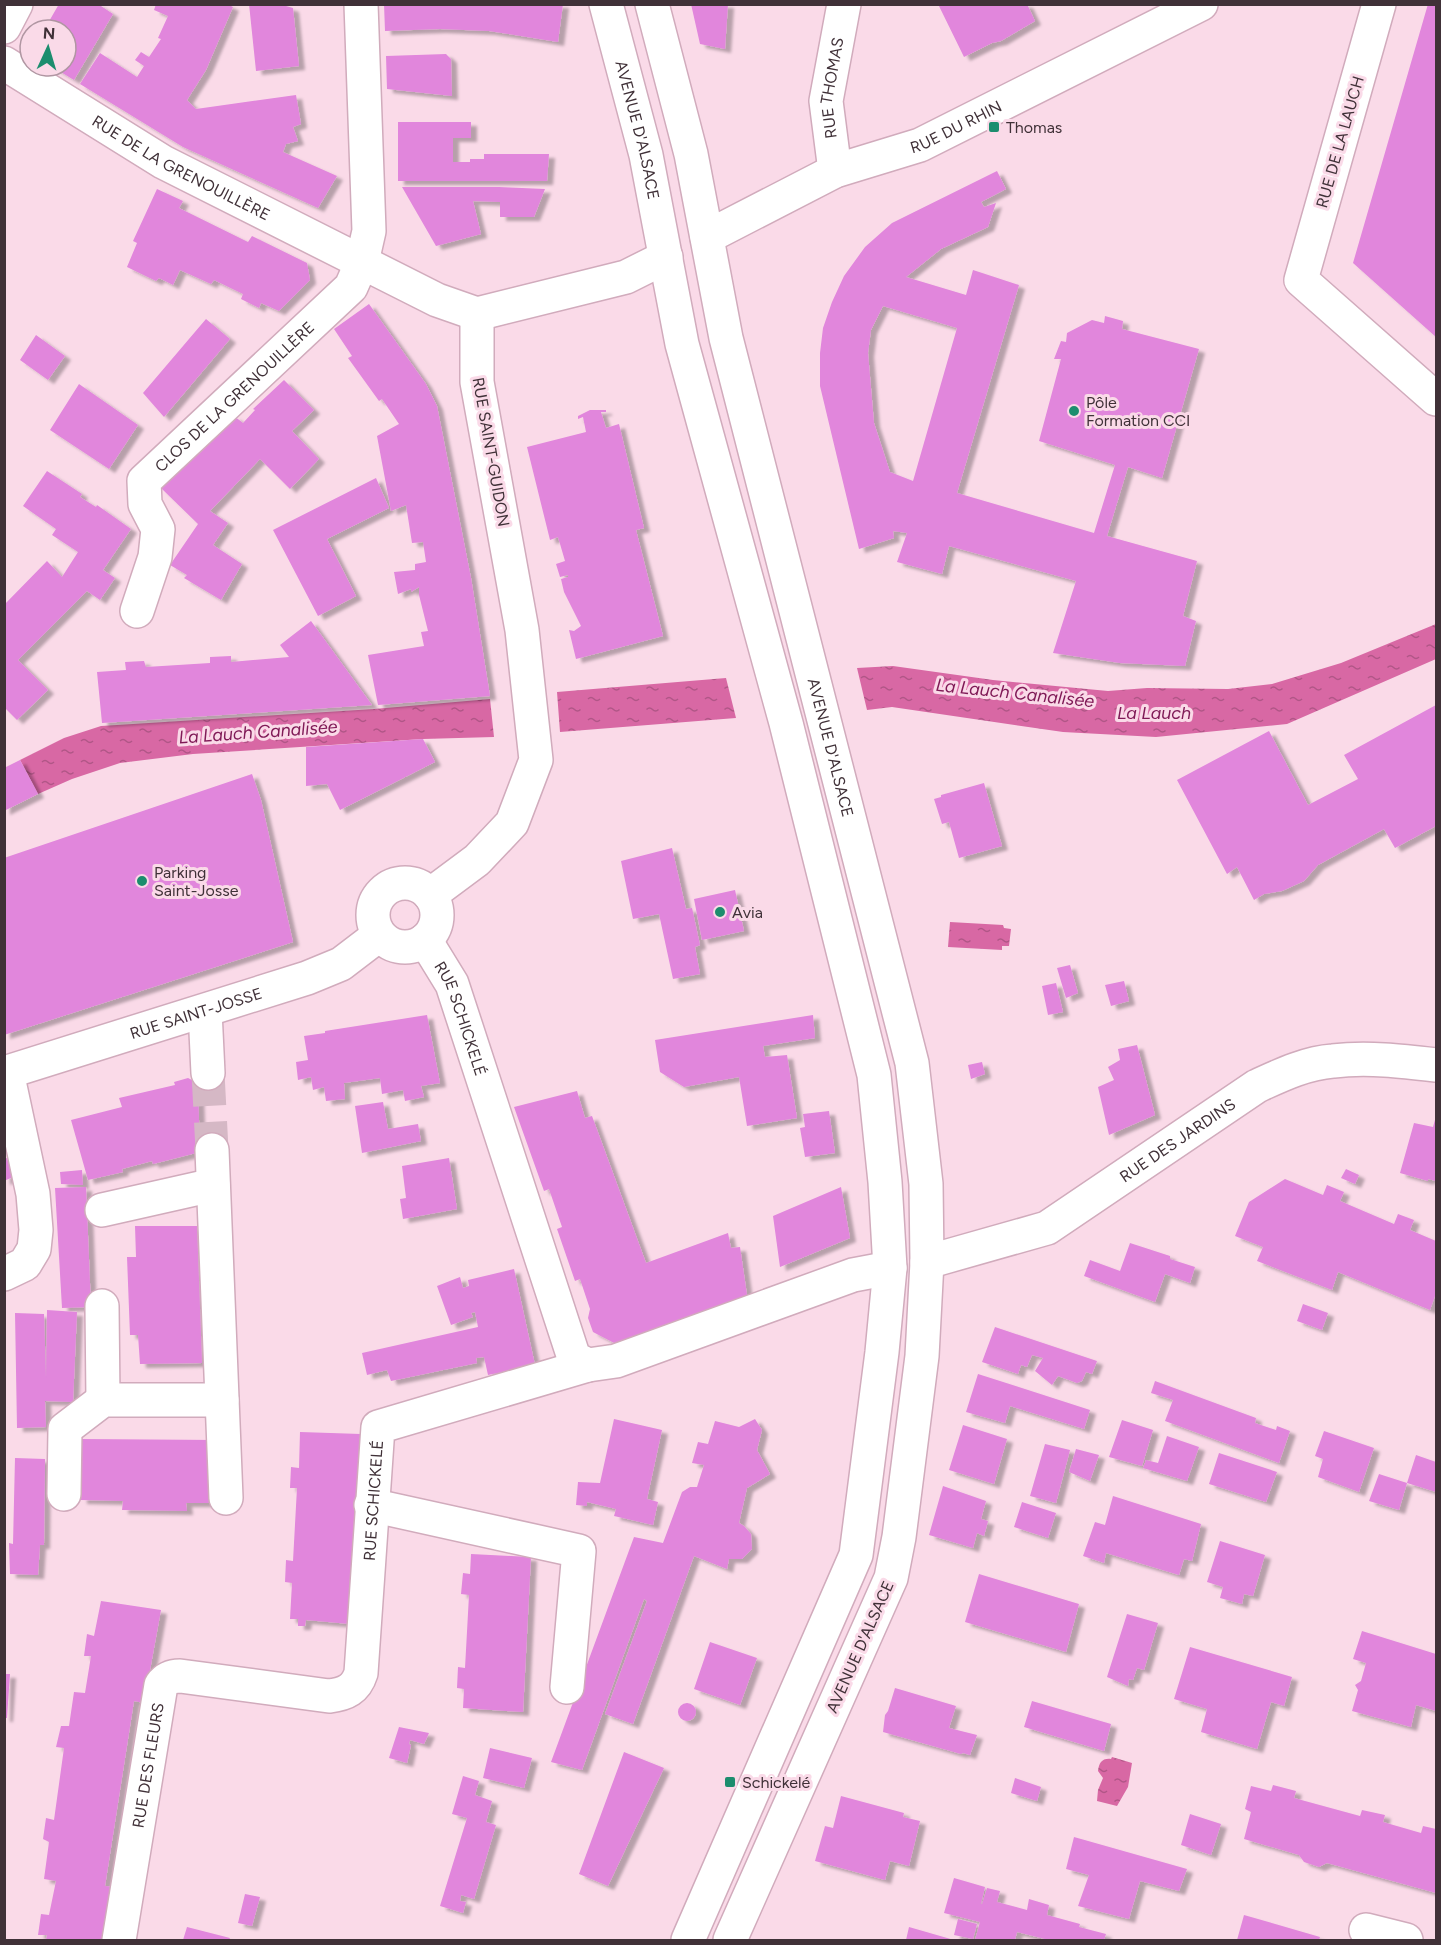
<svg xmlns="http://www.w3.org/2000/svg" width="1441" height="1945" font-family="Figtree,sans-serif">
  <defs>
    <pattern id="water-ripples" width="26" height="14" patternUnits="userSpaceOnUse" patternTransform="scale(1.5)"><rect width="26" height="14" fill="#d868a4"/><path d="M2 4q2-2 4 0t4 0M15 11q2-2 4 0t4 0" fill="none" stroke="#b15687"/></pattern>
    <filter id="shadow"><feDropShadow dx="6" dy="4" stdDeviation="1.5" flood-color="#0004"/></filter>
  </defs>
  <rect width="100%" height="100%" fill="#fadae8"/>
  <path fill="url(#water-ripples)" d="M1436,624V659L1287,724L1156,737L1063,732L892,707L867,710L857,668L893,666L993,680L1108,691L1147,688L1228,689L1272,684L1341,663Z
    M726,678L736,718L560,732L557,692Z
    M490,699L494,737L423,739L193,754L120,763L72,779L38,794L20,760L64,738L101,726L374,709Z
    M950,922L1003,925L1004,928L1011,929L1009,946H1002V950L948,947Z
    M1112,1757L1132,1763L1128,1787L1117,1806L1097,1801L1098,1790L1103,1778L1098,1771C1099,1763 1102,1758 1111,1759Z"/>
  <path fill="#e186dc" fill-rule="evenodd" filter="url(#shadow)" d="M59,4H98L113,14L74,80L51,66H66V30H44Z
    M156,4H227L233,7L206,70L187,100L196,109L296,95L301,124L293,127L298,141L286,144L283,152L337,176L318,208L183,147L80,84L100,53L137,77L144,66L135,60L141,52L149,57L161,39L158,38L168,16L154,10Z
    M249,4H279L293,8L299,66L256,71Z
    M384,4H563L558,42L489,31L440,29L385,31Z
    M691,4H728L725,49L700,44Z
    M938,4H1027L1035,21L1001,41L992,43L964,57Z
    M1428,4H1436V337L1353,263Z
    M446,54L451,59L452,96L387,89L386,56Z
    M398,122H471V138H453V162H470V159H484V154H549L547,181H398Z
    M997,171L1006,189L981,202L984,207L996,203L988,227L941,249L906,277L966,295L973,270L1019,285L957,493L1094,533L1115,465L1039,441L1061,359H1054L1061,341L1066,342L1067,333L1092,320L1104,323L1105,316L1123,321L1122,329L1199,349L1162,478L1128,467L1107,536L1197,561L1183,616L1196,621L1185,666L1120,663L1053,653L1076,581L949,546L942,574L897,562L907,533L893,531L894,538L859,549L820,386V353L823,328L832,302L844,276L865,247L892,223ZM883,306L957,328L913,481L890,472L874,423L868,353L871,330Z
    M402,187H499L545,189L534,217H500V202L473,201L481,234L436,246Z
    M157,189L183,201L179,208L248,242L252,236L307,263L310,280L279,311L261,303L259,308L241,299L243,294L214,280L211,284L180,270L173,285L159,278L156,281L127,267L137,243L133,241Z
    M369,304L426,384L437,406L471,578L490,696L378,705L368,655L424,646L421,632L428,631L419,595V587L411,592V589L398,594L394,572L415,570V564L426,562L423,542L412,543L406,505L391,511L377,436L399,424L382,399L379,401L348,358L352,356L334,329Z
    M206,319L230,339L164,417L143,393Z
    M36,335L65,356L48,380L20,360Z
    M284,380L314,410L292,431L319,459L290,489L260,459L210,511L228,523L213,545L242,564L221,600L184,578L187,575L170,565L198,524L161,488L191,457L192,460L206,447L204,445L234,416L243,423L255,410L253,409Z
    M79,384L138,425L109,469L50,430Z
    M590,410H606V412H601L606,428L619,424L644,528L636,530L663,636L576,659L569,630L574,631L581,626L564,592L561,579L568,577V575L560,577L556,564L565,561L558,537L550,540L527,447L586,432L583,417L578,419V416Z
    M47,471L82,494L80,497L96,507L97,505L131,529L103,570L115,578L100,600L87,591L18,660L48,690L17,720L4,707V605L47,561L62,577L78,552L52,535L56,529L23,506Z
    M376,478L389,508L327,539L356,596L318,616L273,530Z
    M311,621L372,705L102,723L97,672L126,670L125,662L144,661L146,667L210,663V657L231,656V662L289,657L280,645Z
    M1436,705V826L1395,848L1384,829L1318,865L1304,881L1282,891L1264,894L1254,900L1237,867L1227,874L1177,780L1269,731L1308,805L1358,779L1344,755Z
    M423,739L435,762L340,810L327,784L306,786V747Z
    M20,760L38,794L4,811V768Z
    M252,774L261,800L293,942L4,1035V858Z
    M984,783L1002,846L959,858L949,822L942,824L934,799L941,797V795Z
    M672,848L686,909L692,908L700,945L695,947L700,974L673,979L659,914L633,919L621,861Z
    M735,890L744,931L702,940L694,899Z
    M1070,965L1078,993L1066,998L1057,968Z
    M1124,981L1129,1001L1111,1006L1105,985Z
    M1056,983L1063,1012L1048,1015L1042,986Z
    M427,1015L440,1083L421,1086L424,1097L405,1101L403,1090L382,1094L380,1078L344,1083L345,1099L326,1101L324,1087L313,1090L311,1077L298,1080L296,1062L308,1060L304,1036L325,1033V1031Z
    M813,1015L815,1038L763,1046L765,1057L787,1055L797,1118L747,1126L739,1077L684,1087L660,1072L655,1040Z
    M1137,1045L1155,1115L1109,1135L1098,1087L1114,1080L1108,1067L1120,1060L1118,1049Z
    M982,1062L985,1074L971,1079L968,1065Z
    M188,1078L194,1081L198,1088L200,1152L153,1164L152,1161L122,1169L123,1172L88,1180L71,1120L122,1107L119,1098L175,1085L174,1082Z
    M577,1091L585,1118L592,1116L646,1263L728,1233L731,1248L740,1247L747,1295L622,1347L593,1332L588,1318L590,1309L580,1279L575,1281L557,1229L562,1227L549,1189L544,1191L514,1107Z
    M383,1102L388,1129L418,1124L421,1141L362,1153L355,1106Z
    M829,1111L835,1153L805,1157L800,1128L805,1127L803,1114Z
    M1436,1116V1181L1428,1179V1181L1400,1173L1414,1123L1433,1127Z
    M7,1158L13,1177L4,1181V1159Z
    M449,1158L457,1209L403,1219L400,1199L406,1198L402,1166Z
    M1346,1169L1359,1175L1355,1184L1341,1178Z
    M82,1170L83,1185L61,1184L60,1172Z
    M1285,1179L1323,1195L1327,1185L1344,1192L1340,1201L1394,1224L1398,1214L1414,1220L1410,1230L1436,1241V1293L1430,1310L1338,1272L1332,1290L1257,1261L1263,1247L1235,1236L1249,1202Z
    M86,1187L91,1307L62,1308L55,1188Z
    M841,1187L850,1238L780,1267L773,1216Z
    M135,1226H197L202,1363L140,1364L138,1335H130L127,1257H136Z
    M1130,1243L1170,1256V1259L1195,1267L1190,1283L1165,1274L1155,1302L1084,1276L1090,1260L1120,1271Z
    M514,1269L535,1365L488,1375L484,1357L476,1358L477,1363L391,1381L387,1370L367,1375L362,1353L478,1327L475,1312L471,1313L473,1317L451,1325L437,1286L460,1277L463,1288L469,1286L468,1280Z
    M1303,1304L1328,1313L1322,1330L1297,1321Z
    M47,1310L77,1312L73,1402L45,1401L46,1427L17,1428L15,1313L44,1314L46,1378Z
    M995,1327L1097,1361L1092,1374L1086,1372L1082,1381L1077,1383L1058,1376L1052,1385L1035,1371L1043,1358L1032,1355L1027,1367L1021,1365L1018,1374L982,1362Z
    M978,1374L1090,1410L1084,1429L1010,1406L1005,1423L966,1412Z
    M1155,1381L1256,1418L1255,1423L1276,1430L1277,1426L1290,1431L1279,1463L1165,1421L1173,1400L1151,1393Z
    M614,1419L662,1430L647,1499L658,1502L653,1525L614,1516L616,1509L587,1502V1506L576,1505L578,1482L600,1483Z
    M755,1419L762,1430L757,1450L770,1474L747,1488L739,1523L744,1526L751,1534L752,1549L742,1559H729L727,1569L694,1556L633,1724L605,1714L647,1601L644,1599L582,1770L551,1762L634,1537L663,1543L682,1492L690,1487H697L704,1465L692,1463L698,1442L708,1444L715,1421L739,1427Z
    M1122,1420L1153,1430L1142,1466L1109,1457Z
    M963,1425L1007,1439L994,1484L949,1470Z
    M1324,1431L1374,1448L1359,1492L1318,1477L1323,1459L1315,1456Z
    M300,1432L361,1434L350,1624L306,1620L305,1626H298V1619H290L292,1583L285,1582L286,1560L293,1561L297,1488H290L291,1467L299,1468Z
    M1167,1436L1199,1447L1187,1481L1143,1468L1146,1460L1158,1463Z
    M82,1439L218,1440L216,1503H186L187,1511L122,1510L123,1501L81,1500Z
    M1045,1444L1070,1450L1056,1503L1030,1496Z
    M1076,1449L1099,1455L1090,1481L1069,1472Z
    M1219,1453L1277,1472L1266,1502L1209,1484Z
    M1416,1455L1436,1462V1492L1407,1483L1399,1510L1369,1501L1379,1474L1407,1483Z
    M15,1458L45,1459L44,1545H40L38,1575L10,1574L9,1543L13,1544Z
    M943,1486L986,1501L981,1519L988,1521L984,1536L977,1533L973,1548L929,1535Z
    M1113,1496L1201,1524L1192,1561L1184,1559L1179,1575L1106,1553L1104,1563L1083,1556L1095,1522L1105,1525Z
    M1022,1502L1056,1513L1048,1538L1014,1527Z
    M1220,1541L1265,1555L1253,1596L1244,1594L1242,1604L1220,1598L1223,1587L1207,1582Z
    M471,1554L531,1557L523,1712L463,1708L464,1689L457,1688L458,1667L465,1668L469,1595L461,1594L463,1573L470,1574Z
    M979,1574L1079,1604L1066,1652L965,1622Z
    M101,1601L161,1610L144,1703L134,1701L105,1886L115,1887L106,1940H46L47,1935H38L41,1914L49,1915L56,1881L44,1879L49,1842L43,1839L46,1818L54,1820L64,1748L56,1747L61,1726H69L74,1692L85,1693L91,1656H84L87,1634L94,1636Z
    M1127,1614L1158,1623L1144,1670L1137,1668L1133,1680L1129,1679L1128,1686L1107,1677Z
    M1362,1631L1436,1654V1711L1416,1705L1411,1727L1352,1711L1358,1690L1355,1685L1361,1681L1366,1663L1353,1659Z
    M710,1642L757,1658L740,1705L694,1689Z
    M1190,1647L1292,1677L1284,1706L1271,1702L1257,1749L1201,1732L1207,1709L1174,1699Z
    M4,1674H10L7,1718H4Z
    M895,1688L956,1706L949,1728L977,1735L970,1755L963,1753L961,1754L883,1732L885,1715L888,1711Z
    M1032,1701L1111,1724L1104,1751L1024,1727Z
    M678 1712a9 9 0 1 1 18 0a9 9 0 1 1-18 0Z
    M399,1727L429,1733L424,1744L410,1740L409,1744L411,1745L407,1763L389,1758Z
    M490,1748L532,1758L524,1788L483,1778Z
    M624,1752L664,1768L608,1886L579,1874Z
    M463,1776L479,1781L475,1795L492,1801L486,1822L496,1825L474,1899L461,1895L460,1901L466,1902L463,1913L440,1906L467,1818L452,1814Z
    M1015,1778L1041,1787L1037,1801L1011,1793Z
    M1273,1785L1296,1791L1294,1798L1360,1816L1362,1810L1385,1815L1383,1822L1421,1833L1423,1826L1436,1829V1893L1327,1863L1319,1867L1304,1862L1299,1855L1244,1839L1251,1812L1245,1809L1251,1786L1271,1791Z
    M841,1796L904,1813L903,1817L920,1821L909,1866L890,1861L885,1880L815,1861L825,1826L833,1828Z
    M1190,1814L1221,1824L1211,1855L1181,1845Z
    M1074,1837L1187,1869L1179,1891L1140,1881L1129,1919L1078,1906L1089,1875L1066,1869Z
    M954,1878L985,1887L981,1904H982L987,1888L1000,1891L997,1902L1027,1910L1029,1899L1049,1905L1047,1915L1080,1924L1079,1927L1106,1934L1104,1940H1049L1017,1932L1015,1940H975L980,1922L944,1913Z
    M245,1894L260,1897L252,1926L238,1923Z
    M1244,1915L1320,1937L1319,1940H1237Z
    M958,1919L977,1924L973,1939L954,1935Z
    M187,1927L230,1938L229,1940H183Z
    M909,1927L954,1940H906Z"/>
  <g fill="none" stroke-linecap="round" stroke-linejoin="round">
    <path stroke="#d5b8c5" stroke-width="33" stroke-dasharray="33 16" stroke-linecap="butt" d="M208,1073L212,1150"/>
    <g stroke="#d1abbc" stroke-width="36">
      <g id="minor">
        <path d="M1379,4L1301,280L1436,399"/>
        <path d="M4,27L16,4"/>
        <path id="s1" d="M4,63L163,162L437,300L477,314"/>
        <path id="s2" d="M835,171L826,101L844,4"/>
        <path id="s3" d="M707,237L835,171L920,145L1201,4"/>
        <path d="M477,314L626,277L666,257"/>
        <path id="s4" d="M137,611L155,557L158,529L145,504L144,481L351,287L362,262L369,231L361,4"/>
        <circle cx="405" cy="915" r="32"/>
        <path d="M430,895L477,860L512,823L536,760L522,630L477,382V314"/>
        <path id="s5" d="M425,940L452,984L574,1358L588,1365L616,1361L853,1275L890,1268"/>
        <path d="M205,1011L208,1073"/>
        <path id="s6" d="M4,1073L307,978L341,964L379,935"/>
        <path d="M212,1150L226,1498"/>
        <path d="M102,1210L213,1185"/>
        <path id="s7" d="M927,1262L1047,1228L1257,1086C1281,1075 1306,1063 1333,1061C1367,1057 1402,1061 1436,1065"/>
        <path d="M4,1274L25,1264L34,1249L36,1230L33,1194L7,1072"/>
        <path d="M102,1306L103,1400"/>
        <path d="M64,1494L65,1429L103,1400H222"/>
        <path d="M371,1505L579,1551L567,1687"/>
        <path d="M1366,1930L1406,1940"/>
        <path id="s8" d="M119,1940L161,1685C166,1678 172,1676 180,1676L329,1696C346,1694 356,1689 361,1673L378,1427L588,1365"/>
      </g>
    </g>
    <g stroke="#d1abbc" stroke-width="36">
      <g id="major">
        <path id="s9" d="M606,4L646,155L682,344L786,723L874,1075L885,1182L890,1268L882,1352L856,1555L688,1940"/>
        <path id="s10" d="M652,4L691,154L726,338L912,1063L926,1184L927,1262L922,1356L899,1537L891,1578L730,1940"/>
      </g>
    </g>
    <use href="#minor" stroke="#fff" stroke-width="33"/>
    <use href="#major" stroke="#fff" stroke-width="33"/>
  </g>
  <g fill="#1c8d6e" stroke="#fadae8" stroke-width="2">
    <rect x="988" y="121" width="12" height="12" rx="3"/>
    <circle cx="1074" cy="411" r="6"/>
    <circle cx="142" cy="881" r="6"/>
    <circle cx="720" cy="912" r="6"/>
    <rect x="724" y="1776" width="12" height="12" rx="3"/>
  </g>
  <g text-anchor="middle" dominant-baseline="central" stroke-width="6" stroke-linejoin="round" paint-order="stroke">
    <g font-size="16" fill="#403138" stroke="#fadae8">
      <text stroke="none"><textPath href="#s2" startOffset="84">RUE THOMAS</textPath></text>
      <text stroke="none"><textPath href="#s3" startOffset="273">RUE DU RHIN</textPath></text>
      <text stroke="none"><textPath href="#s9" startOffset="130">AVENUE D'ALSACE</textPath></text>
      <text transform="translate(1340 142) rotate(-74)">RUE DE LA LAUCH</text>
      <text stroke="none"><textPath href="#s1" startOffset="206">RUE DE LA GRENOUILLÈRE</textPath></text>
      <text stroke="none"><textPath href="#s4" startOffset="260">CLOS DE LA GRENOUILLÈRE</textPath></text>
      <text transform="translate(491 452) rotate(80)">RUE SAINT-GUIDON</text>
      <text stroke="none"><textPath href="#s10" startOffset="765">AVENUE D'ALSACE</textPath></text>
      <text stroke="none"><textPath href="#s6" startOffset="201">RUE SAINT-JOSSE</textPath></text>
      <text stroke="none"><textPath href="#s5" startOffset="87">RUE SCHICKELÉ</textPath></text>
      <text stroke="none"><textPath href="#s7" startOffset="282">RUE DES JARDINS</textPath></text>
      <text stroke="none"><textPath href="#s8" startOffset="646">RUE SCHICKELÉ</textPath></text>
      <text transform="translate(860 1647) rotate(-66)">AVENUE D'ALSACE</text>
      <text stroke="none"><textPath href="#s8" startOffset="177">RUE DES FLEURS</textPath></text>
    </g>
    <g font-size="16" fill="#403138" stroke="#fadae8" text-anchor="start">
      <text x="1006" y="127">Thomas</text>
      <text x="1086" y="402">Pôle<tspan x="1086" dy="18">Formation CCI</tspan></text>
      <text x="154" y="872">Parking<tspan x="154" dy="18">Saint-Josse</tspan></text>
      <text x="732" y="912">Avia</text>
      <text x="742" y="1782">Schickelé</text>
    </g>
    <g font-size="18" font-style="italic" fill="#801a57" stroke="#fadae8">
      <text transform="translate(1015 693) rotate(6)">La Lauch Canalisée</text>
      <text x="1154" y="713">La Lauch</text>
      <text transform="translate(258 732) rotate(-4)">La Lauch Canalisée</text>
    </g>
  </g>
  <rect width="1441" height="1945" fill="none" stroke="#403138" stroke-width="12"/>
  <g transform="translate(48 48) rotate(4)"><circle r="28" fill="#fadae8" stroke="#b096a2" stroke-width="1.5"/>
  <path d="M0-4.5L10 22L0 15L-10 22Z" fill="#1c8d6e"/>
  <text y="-9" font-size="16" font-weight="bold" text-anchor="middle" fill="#403138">N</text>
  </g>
</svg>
